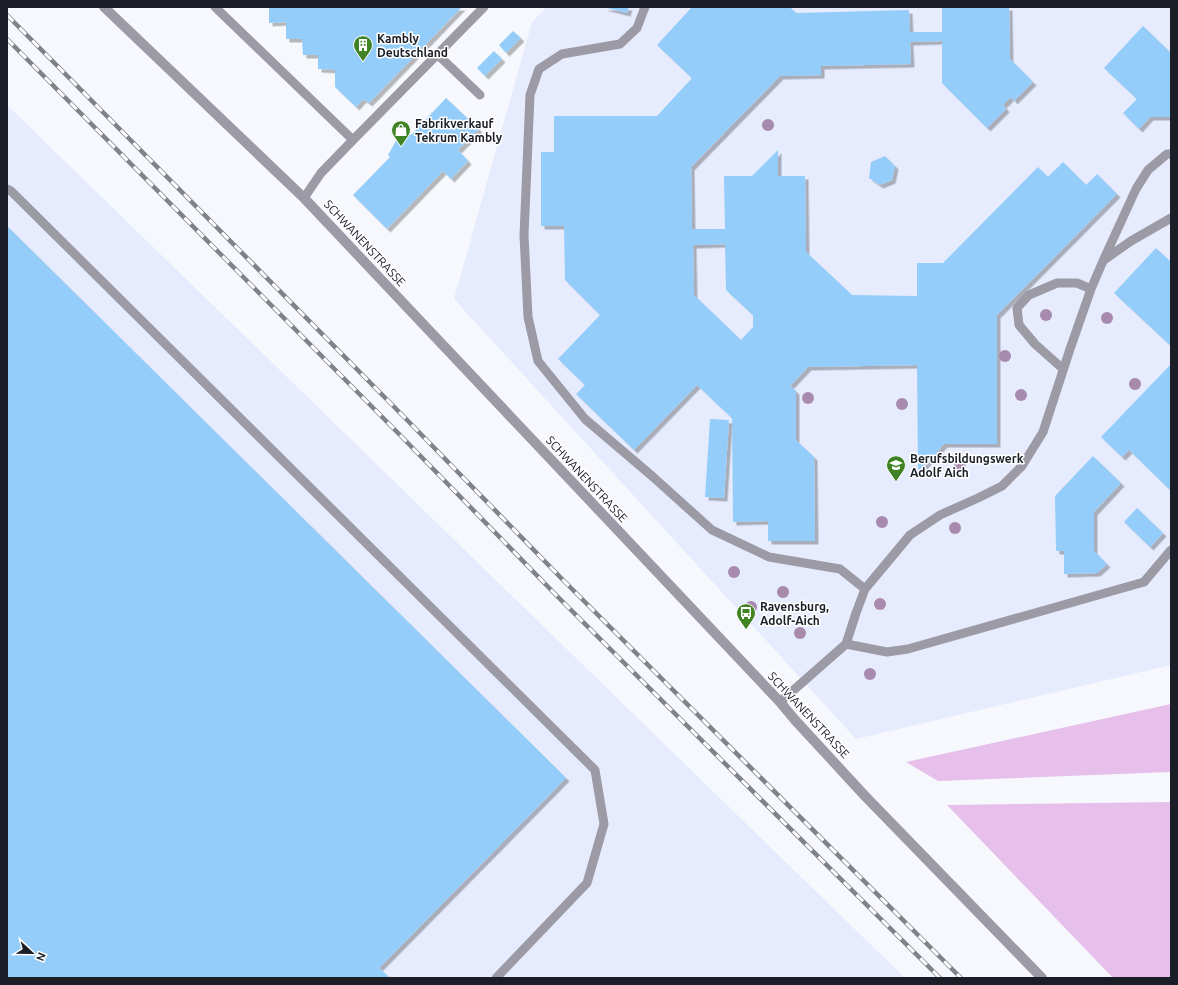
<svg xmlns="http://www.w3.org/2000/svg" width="1178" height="985" font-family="Ubuntu,sans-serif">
  <defs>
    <filter id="shadow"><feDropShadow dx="3.5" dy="3.5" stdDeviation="0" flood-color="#0004"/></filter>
  </defs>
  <rect width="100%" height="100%" fill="#f6f8fd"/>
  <path fill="#e6ecfe" d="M547,7H1171V665L856,739L454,299L532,22Z
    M7,105L905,978H7Z"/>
  <path fill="#e6c0eb" d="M1171,704V772L938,781L906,762Z
    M1171,802V978H1113L947,805Z"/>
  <path fill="#95cdfa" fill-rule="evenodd" filter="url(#shadow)" d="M269,7H462L369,103L363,99L356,107L335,87V70L318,69V55H303L302,39H286V22L269,23Z
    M603,7H629L627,13Z
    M692,7H790L796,13L909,10L910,32H942V7H1009L1010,59L1033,82L1014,101L1011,97L1003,105L1006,109L987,128L942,83V41L910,42L911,64L821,66V75L780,76L691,167L692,229H725L724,176H752L778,150V176H805L806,252L852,295L917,296V263H943L1038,167L1048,177L1063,162L1086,185L1097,174L1117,194L997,315V444H944L918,472L917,365L808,367L790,386L796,391V440L814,457L815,541H768V521L733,522L732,418L697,385L634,450L576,394L585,385L558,359L600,315L565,280L564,226H541V152H554V116H657L692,78L657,45ZM725,244L726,290L753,315V327L741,340L694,295L693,245Z
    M1143,26L1171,53V117H1150L1139,129L1123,113L1137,99L1104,68Z
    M513,31L521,38L506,53L499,45Z
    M494,51L502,59L485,76L477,68Z
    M446,98L479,129L458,150L468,161L451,179L443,171L387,229L353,195L390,157L388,155L397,139L407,133L411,135Z
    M885,156L895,166L892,180L880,185L869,178L871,162Z
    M7,226L566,778L379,968L390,978H7Z
    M1156,248L1171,262V346L1114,293Z
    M1171,364V487L1169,489L1129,450L1122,457L1101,437Z
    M710,419L729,420L724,498L705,497Z
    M1093,456L1121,483L1094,512V551L1107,564L1097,573L1064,574V551H1056L1055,496Z
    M1137,508L1163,533L1150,547L1124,522Z"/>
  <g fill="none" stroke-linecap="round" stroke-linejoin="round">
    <path stroke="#9c9aa4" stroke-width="9" d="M215,7L353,140
      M645,7L637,28L620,44L562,54L539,69L530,95L524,235L528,317L538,361L585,419L652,476L712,530L769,557L840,569L865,589
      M437,54L480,95
      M7,189L11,191L595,770L604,824L587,883L496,978
      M304,198L321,173L353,140L484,7
      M1104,260L1131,241L1171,218
      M1063,369L1035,344L1019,325L1017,308L1029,295L1057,283H1077L1091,289
      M846,644L856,613L865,589L910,535L940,515L978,498L1002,486L1022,466L1043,432L1070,349L1091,289L1103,261L1136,189L1148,170L1167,154H1171
      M780,702L846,644L887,652L908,649L1144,582L1171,550"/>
    <path stroke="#9c9aa4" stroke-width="10" d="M104,7L304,198L780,702L795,720L865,796L1042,978"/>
    <g stroke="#7f8289" stroke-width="4.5">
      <path id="rail" d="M7,15L412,425L564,581L961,978
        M7,39L401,436L557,596L940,978"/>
    </g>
    <use href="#rail" stroke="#fff" stroke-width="3" stroke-dasharray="9" stroke-linecap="butt"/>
  </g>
  <g fill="#a78aae">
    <circle cx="768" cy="125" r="6"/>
    <circle cx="1046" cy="315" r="6"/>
    <circle cx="1107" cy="318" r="6"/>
    <circle cx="1005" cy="356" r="6"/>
    <circle cx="1135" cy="384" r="6"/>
    <circle cx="1021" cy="395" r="6"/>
    <circle cx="808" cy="398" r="6"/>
    <circle cx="902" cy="404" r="6"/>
    <circle cx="960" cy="464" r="6"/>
    <circle cx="882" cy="522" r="6"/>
    <circle cx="955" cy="528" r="6"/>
    <circle cx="734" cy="572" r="6"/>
    <circle cx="783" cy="592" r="6"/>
    <circle cx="880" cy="604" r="6"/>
    <circle cx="751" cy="607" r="6"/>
    <circle cx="800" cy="633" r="6"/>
    <circle cx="870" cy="674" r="6"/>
  </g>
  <defs>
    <g id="building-pin" transform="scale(1)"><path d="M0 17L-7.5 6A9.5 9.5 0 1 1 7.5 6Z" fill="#408325" stroke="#fff"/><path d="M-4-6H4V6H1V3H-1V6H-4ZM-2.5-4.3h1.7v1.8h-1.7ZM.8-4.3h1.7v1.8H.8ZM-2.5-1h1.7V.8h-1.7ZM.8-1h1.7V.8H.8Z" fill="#fff"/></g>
    <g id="shop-pin" transform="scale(1)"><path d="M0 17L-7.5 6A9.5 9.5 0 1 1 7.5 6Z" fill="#408325" stroke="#fff"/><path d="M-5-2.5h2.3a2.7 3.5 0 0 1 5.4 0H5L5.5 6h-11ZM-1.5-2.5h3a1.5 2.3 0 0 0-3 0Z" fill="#fff"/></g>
    <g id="school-pin" transform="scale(1)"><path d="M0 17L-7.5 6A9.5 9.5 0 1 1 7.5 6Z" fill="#408325" stroke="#fff"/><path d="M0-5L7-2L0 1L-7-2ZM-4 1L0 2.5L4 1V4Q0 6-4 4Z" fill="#fff"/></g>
    <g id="bus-pin" transform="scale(1)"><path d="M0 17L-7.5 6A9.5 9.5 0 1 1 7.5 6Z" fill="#408325" stroke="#fff"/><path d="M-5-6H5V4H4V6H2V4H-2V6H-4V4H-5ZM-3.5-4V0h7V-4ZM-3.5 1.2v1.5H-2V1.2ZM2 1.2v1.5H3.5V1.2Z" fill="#fff"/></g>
  </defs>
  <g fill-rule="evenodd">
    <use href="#building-pin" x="363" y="45"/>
    <use href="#shop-pin" x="401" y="130"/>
    <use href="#school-pin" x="896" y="465"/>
    <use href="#bus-pin" x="746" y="613"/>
  </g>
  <g text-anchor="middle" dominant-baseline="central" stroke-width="3" stroke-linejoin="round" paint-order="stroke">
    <g font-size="12" font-weight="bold" fill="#1b1e26" stroke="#fff" text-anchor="start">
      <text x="377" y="38">Kambly<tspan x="377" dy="14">Deutschland</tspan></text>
      <text x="415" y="123">Fabrikverkauf<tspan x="415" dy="14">Tekrum Kambly</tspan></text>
      <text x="910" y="458">Berufsbildungswerk<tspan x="910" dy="14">Adolf Aich</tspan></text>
      <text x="760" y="606">Ravensburg,<tspan x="760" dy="14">Adolf-Aich</tspan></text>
    </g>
    <g font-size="12" fill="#1b1e26" stroke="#fff">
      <text transform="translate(365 243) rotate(47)">SCHWANENSTRASSE</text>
      <text transform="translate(587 479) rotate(47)">SCHWANENSTRASSE</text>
      <text transform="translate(809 715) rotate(47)">SCHWANENSTRASSE</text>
    </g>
  </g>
  <rect width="1178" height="985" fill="none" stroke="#1b1e26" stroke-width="16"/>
  <g transform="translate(32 953) rotate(112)" stroke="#ffffff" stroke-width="3" paint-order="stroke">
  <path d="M0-3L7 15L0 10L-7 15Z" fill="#1b1e26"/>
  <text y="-6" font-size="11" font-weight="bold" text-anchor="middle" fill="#1b1e26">N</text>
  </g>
</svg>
